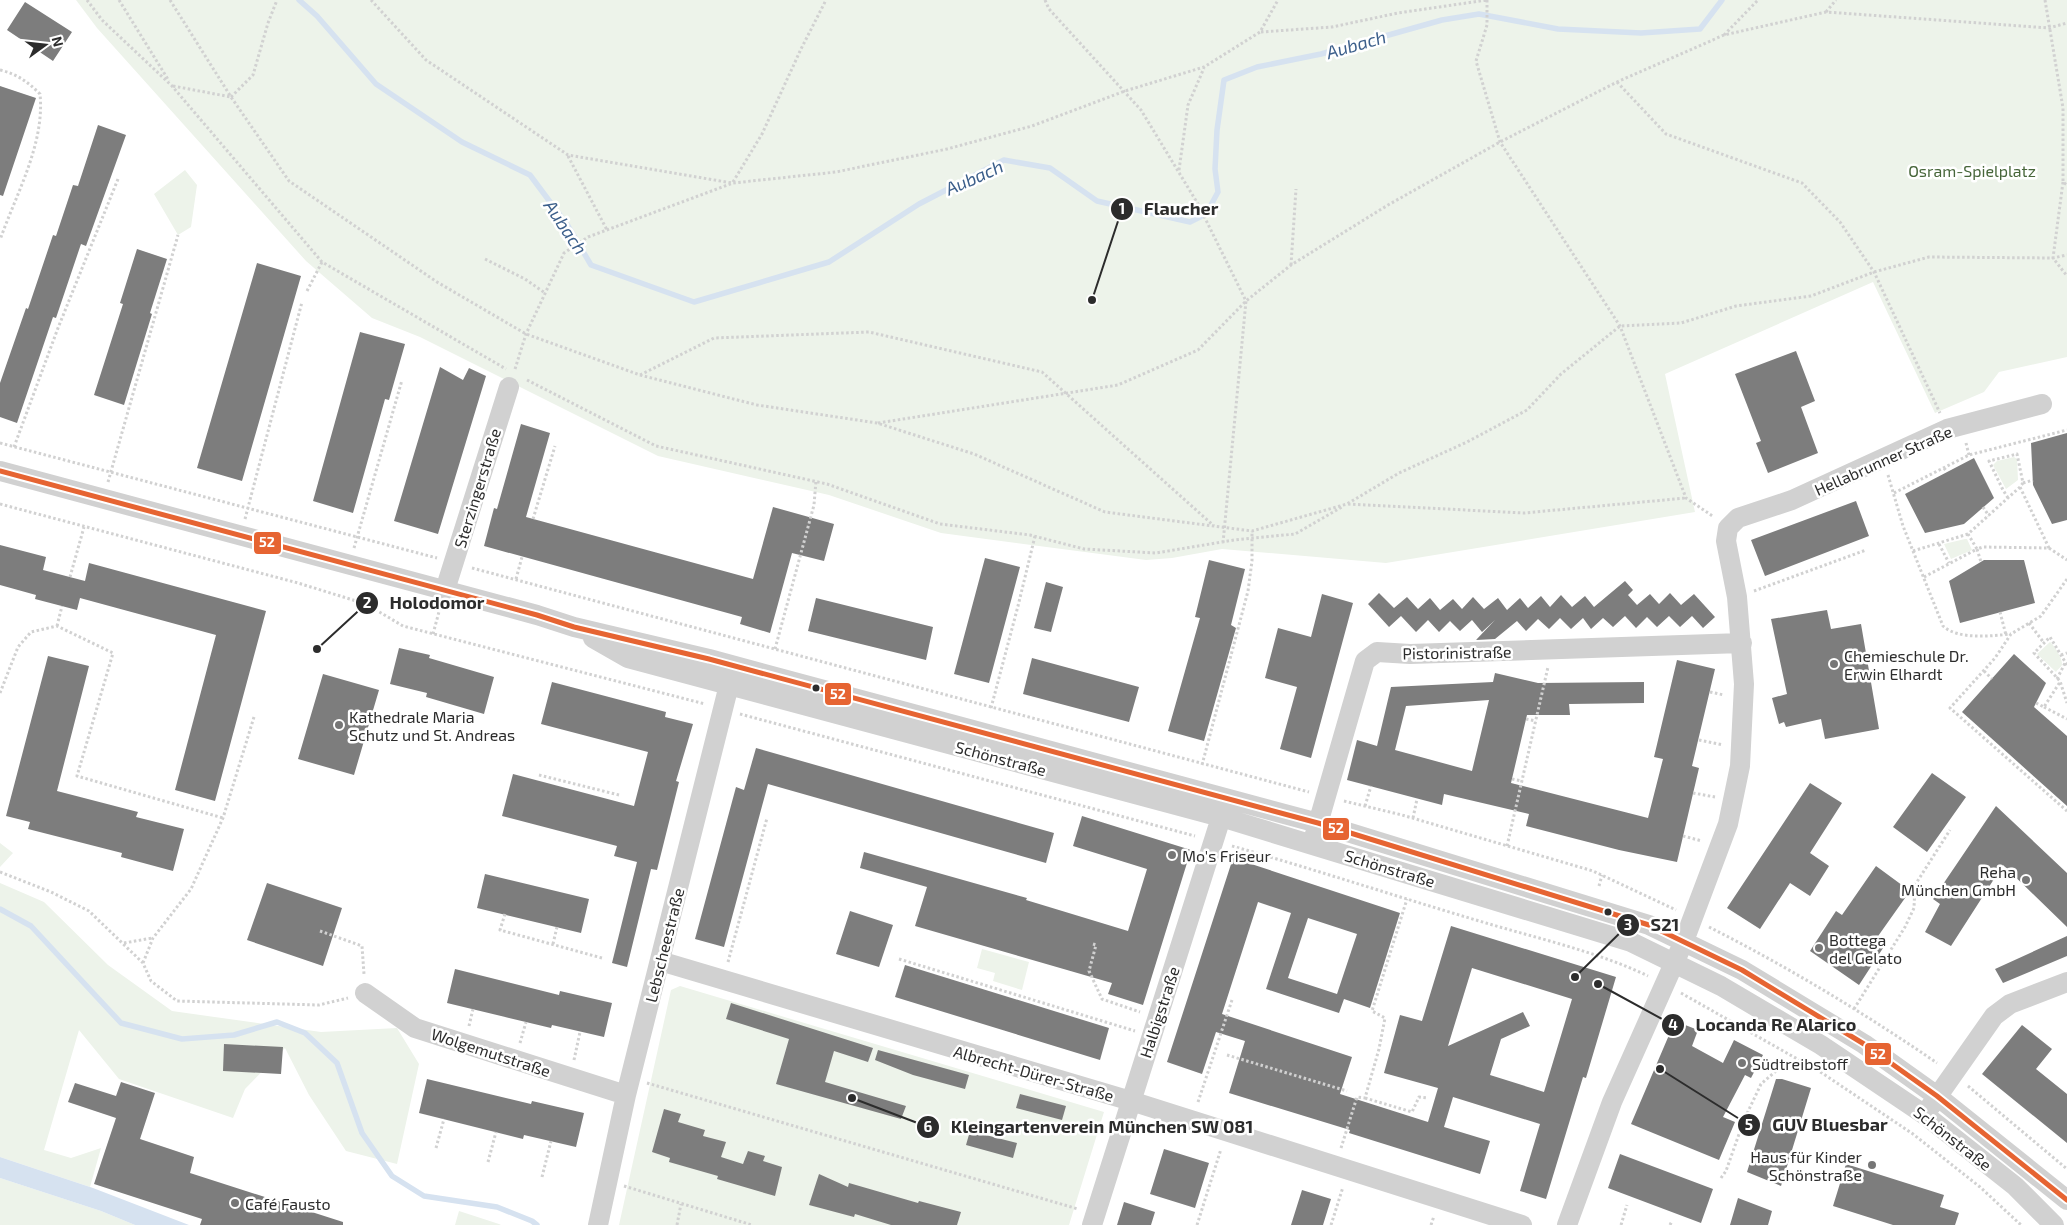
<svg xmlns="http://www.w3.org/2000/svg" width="2067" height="1225" font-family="'Exo 2',sans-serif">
  <rect width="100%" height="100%" fill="#fff"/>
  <path fill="#edf3ea" d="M76,0H2067V357L1999,372L1984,392L1935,413L1873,282L1665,374L1695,512L1386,563L1222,549L1172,558L1146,560L941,533L829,495L658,456L420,337L372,318L306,261L97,28Z
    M185,170L197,185L191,227L178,235L154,194Z
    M2014,457L2017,459L2018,480L2006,489L1993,465L1997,461Z
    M1965,539H1967L1972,550L1951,559L1944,544Z
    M2050,642C2054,645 2063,659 2062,665C2061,667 2057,670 2056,672L2037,654Z
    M0,843L13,853L0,867Z
    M0,883L44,902L108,965L172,1011L321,1032L397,1028L419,1064L397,1164L346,1151L309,1095L285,1048L245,1089L233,1118L119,1079L79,1030L44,1150L71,1158L101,1148L90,1187L0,1157Z
    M982,949L1029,962L1022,990L993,981L995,973L977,968Z
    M680,986L1104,1112L1069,1225H619L671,990Z
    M0,1178L101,1211L135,1225H0Z
    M459,1211L499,1224L501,1225H455Z"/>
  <path fill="#d6e2f0" d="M0,1157L93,1188L189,1225H135L101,1211L0,1178Z"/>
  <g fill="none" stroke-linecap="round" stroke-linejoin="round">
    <path stroke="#d6e2f0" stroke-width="5.5" d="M299,0L317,16L376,84L462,142L530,175L568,226L591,265L694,302L829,262L919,204L1004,160L1050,168L1097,201L1190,222L1206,214L1218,192L1215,169L1217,130L1224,80L1257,67L1321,54L1442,20L1479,14L1558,29L1641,33L1700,29L1722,0
      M0,909L31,926L121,1023L182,1039L234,1035L277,1022L305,1033L337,1063L362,1133L392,1176L424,1196L497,1207L532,1221L537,1225"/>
  </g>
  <path fill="#7d7d7d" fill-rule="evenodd" d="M25,2L72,32L53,61L7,30Z
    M0,86L36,98L3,196L0,195Z
    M98,125L126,135L86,246L81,244L56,318L53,317L17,423L0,417V383L26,308L28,309L53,235L56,236L73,185L78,186Z
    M137,249L167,259L150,313L152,314L124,405L94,395L123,304L120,303Z
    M257,263L301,276L242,481L197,468Z
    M360,332L405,344L389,400L385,399L353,513L313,501Z
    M1796,351L1815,401L1801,407L1818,453L1768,473L1756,443L1761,441L1735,374Z
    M440,367L463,380L469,368L486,376L438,534L394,521Z
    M521,424L550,433L526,517L753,579L773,507L834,524L824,561L792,553L770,633L740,624L742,617L484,546L494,508L497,509Z
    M2067,433V520L2052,524L2033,485L2031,443Z
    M1974,458L1994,498L1964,524L1925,533L1905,494Z
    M1856,501L1869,536L1765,576L1751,540Z
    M0,545L46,557L43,570L85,581L89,563L266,611L215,801L175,790L216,635L80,598L77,610L35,599L36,595L0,585Z
    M985,558L1020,567L989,683L954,674Z
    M1209,560L1245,569L1231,625L1236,628L1204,741L1168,731L1200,618L1195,617Z
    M1984,560H2024L2035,603L1960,623L1949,581Z
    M1625,581L1633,590L1628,595L1637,605L1650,594L1659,604L1670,593L1681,605L1694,594L1715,617L1703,628L1692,616L1680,627L1669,616L1657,627L1647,617L1636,628L1625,616L1613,627L1603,618L1591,629L1583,618L1571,629L1560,618L1549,629L1538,619L1526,631L1517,621L1495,639L1476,640L1495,620L1482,632L1472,620L1460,631L1450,621L1439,632L1428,620L1416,632L1401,616L1389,627L1368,604L1379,593L1394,608L1407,597L1418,609L1430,598L1440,610L1453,599L1462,609L1473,597L1484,609L1498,598L1507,610L1520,598L1528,608L1541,596L1550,607L1561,595L1572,607L1585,596L1594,607Z
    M1046,582L1063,587L1051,632L1034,628Z
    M1322,594L1353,603L1311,758L1280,749L1297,687L1265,678L1278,628L1311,637Z
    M816,598L933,627L926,660L808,631Z
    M1827,610L1831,629L1861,624L1879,729L1825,739L1821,719L1786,727L1784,722L1779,724L1772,698L1787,694L1771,619Z
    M399,648L430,655L429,658L494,677L484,714L426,697L427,693L390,684Z
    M2014,654L2046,683L2034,707L2067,736V806L1962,712Z
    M48,656L89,666L57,791L138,812L136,817L184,829L173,871L121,857L122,853L28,829L30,822L6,816Z
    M1032,658L1139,687L1129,722L1023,694Z
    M1677,660L1715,669L1692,766L1699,768L1677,862L1619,850L1526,826L1529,814L1444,794L1442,805L1347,780L1357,740L1377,746L1391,687L1493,682L1495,673L1538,683L1644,682V703L1569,704L1570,715H1527L1511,783L1648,818L1663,759L1654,757ZM1489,700L1472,771L1395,750L1406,706Z
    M323,674L379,690L354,775L298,759Z
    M552,682L666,712L665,717L693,724L676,781L679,782L657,870L651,869L627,967L612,963L637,862L614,856L617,846L502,816L513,774L634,806L648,752L541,724Z
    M756,748L1054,833L1046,863L768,784L724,947L695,939L736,787L744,790Z
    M1932,773L1966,797L1927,852L1893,827Z
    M1810,783L1842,803L1810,853L1829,866L1810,896L1790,883L1760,929L1727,908Z
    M1996,806L2067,873V927L2003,865L1951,946L1925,932L1940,904L1933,899Z
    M1082,816L1191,850L1143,1005L1108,994L1112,983L915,926L927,887L860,868L864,852L1027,898L1026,900L1128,931L1147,869L1073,846Z
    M1233,858L1400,913L1370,1008L1344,999L1339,1013L1266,989L1291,913L1258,902L1222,1014L1352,1057L1340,1094L1428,1122L1438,1088L1384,1073L1400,1015L1422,1021L1451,926L1616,977L1586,1078L1583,1077L1546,1199L1520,1191L1540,1124L1453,1097L1444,1127L1490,1141L1480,1174L1349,1133L1350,1130L1229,1093L1245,1041L1216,1032L1202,1074L1167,1062ZM1308,918L1357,934L1337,994L1288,978ZM1472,968L1572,999L1544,1092L1490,1075L1501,1039L1530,1026L1523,1012L1448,1046Z
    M1876,866L1910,891L1876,939L1885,945L1859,985L1810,951L1836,911L1842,915Z
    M485,874L589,899L581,933L477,908Z
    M267,883L342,908L323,966L247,940Z
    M850,911L893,925L879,967L836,954Z
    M2067,936V956L2003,983L1995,969Z
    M905,965L1109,1028L1100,1060L895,997Z
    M455,969L559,995L560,991L612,1003L604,1037L552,1025L551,1028L447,1003Z
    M731,1003L873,1048L868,1062L834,1051L825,1082L906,1106L901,1119L776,1084L789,1039L726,1019Z
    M1675,1021L1698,1030L1692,1046L1723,1063L1734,1040L1763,1055L1751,1078L1745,1075L1723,1117L1735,1122L1719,1160L1631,1124Z
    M2022,1025L2052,1049L2036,1069L2067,1094V1143L1982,1074Z
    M224,1044L283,1047L281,1074L223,1071Z
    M878,1050L969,1075L965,1089L913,1075L875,1060Z
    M427,1079L531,1104L532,1101L584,1113L576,1147L524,1135L523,1139L419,1113Z
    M1776,1079H1782L1811,1088L1781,1186L1747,1172Z
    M121,1082L155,1093L140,1139L194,1157L190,1173L343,1222V1225H200L202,1219L94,1184L116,1118L68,1102L75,1083L116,1096Z
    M1020,1094L1066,1106L1062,1120L1016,1108Z
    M664,1109L681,1114L678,1122L705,1130L703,1136L726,1142L721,1157L743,1164L748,1151L765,1156L763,1161L782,1167L775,1196L717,1179L718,1176L669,1162L670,1158L652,1152Z
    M970,1131L1017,1143L1013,1158L966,1145Z
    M1164,1149L1209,1163L1195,1208L1150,1194Z
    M1620,1154L1713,1189L1701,1223L1608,1188Z
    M1846,1164L1944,1195L1940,1207L1959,1213L1955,1225H1893L1833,1206Z
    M819,1174L848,1187L849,1183L918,1203L919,1201L961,1212L957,1225H891L855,1214L854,1217L809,1205Z
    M1302,1190L1331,1199L1323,1225H1291Z
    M1738,1198L1772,1211L1768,1225H1730Z
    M1124,1202L1155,1212L1151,1225H1117Z"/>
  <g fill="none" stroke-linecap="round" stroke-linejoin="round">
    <path stroke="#d1d1d1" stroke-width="3" stroke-dasharray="2.5 2.5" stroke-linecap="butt" d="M87,0L102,20L172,86L322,262L506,369
      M119,0L169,81
      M170,0L231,97L289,181L437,282L526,334L640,375L757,405L877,423L974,454L1105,512L1252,531L1347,504L1399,473L1467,442L1527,410L1561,374L1620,326L1681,323L1736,306L1811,296L1874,272L1929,257L2053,258L2067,255
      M371,0L426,60L568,155L732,183
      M1045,0L1049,9L1141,110L1198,204L1246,301L1223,543
      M1487,0V25L1476,61L1500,142L1620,326L1686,498L1714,517
      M2045,0L2063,108V182L2067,185
      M1826,12L1836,0
      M1261,32L1332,27L1398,13L1487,0
      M1724,35L1758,0
      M0,70C17,74 28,82 40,94C45,144 16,194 0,240
      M1617,82L1666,134L1802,183L1840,222L1874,272L1940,413
      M173,86L231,97
      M231,97L253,75L268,23L277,0
      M568,156L607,230
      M1179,170L1188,105L1204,68
      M733,182L762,134L801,49L826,0
      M2063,182L2053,258L2067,276
      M485,259L525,279L545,293
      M1291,265L1296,189
      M307,291L322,262
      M515,369L526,334L564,253L588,237L733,183L836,172L947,149L1032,126L1125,91L1204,67L1260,32L1278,0
      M640,375L714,338L869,332L1042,372L1214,526
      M527,380L656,446L827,484L940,524L1030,535L1084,549L1156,553L1234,540L1295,534L1342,507
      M878,423L1118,385L1198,350L1246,301L1291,265L1388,205L1500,142L1617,82L1724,35L1826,12L2049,28L2067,23
      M0,443L437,558
      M1966,443L1969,455
      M14,447L58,328L118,179
      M1944,468L1947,472
      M1888,475L1903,526L1943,626C1958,640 1992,636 2011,634
      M108,482L178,235
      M2023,483L2033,480
      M1894,493L1969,455L2067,430
      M2008,498L2003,490L1989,461L2017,454L2023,483L2020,487L1968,534L1977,549L1983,547L2049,548L2020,487
      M0,504L298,583L366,604L403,626L705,704
      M1348,504L1524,513L1686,498
      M1983,507L1989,516
      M245,519L302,302
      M533,519L555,446
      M1939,544L1949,563
      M354,548L402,380
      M2049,548L2067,560
      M1913,551L1968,534
      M472,568L1309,792
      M70,577L84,527
      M1924,577L1977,549L1981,562
      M516,579L522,557
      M2067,579L2041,616L2011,634L1995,658L1950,708L2067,811
      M1754,591L1866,550
      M2000,612L2006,635
      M2029,623L2044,643
      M57,626L62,606
      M433,634L440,608
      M775,649L814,505L816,481
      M2061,655L2067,653
      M2067,665L2050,637L2034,653L2060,681L2067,703
      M1984,671L1992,679
      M2057,679L2065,663
      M1710,692L1724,695
      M0,693L18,647L31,632L57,626L113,653L77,776L223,818
      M2036,703L2044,707L2060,682
      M2044,707L2067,719
      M991,708L1018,606L1035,536
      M740,714L1195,836
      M1526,719L1536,721
      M1699,740L1723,745
      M1202,765L1248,591L1252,561V531
      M539,775L619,795
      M1512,779L1522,781
      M1693,793L1715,797
      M1344,801L1402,815L1593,871L1676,910
      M1365,806L1371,786
      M1413,818L1417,799
      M1683,836L1702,841
      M1232,846C1317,870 1401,898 1486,923C1540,939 1598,952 1648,976
      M1507,846L1548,667
      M0,872L51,892L89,911L143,963L151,981L177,1001L319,1005L348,998
      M1599,886L1602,875
      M505,914L500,930L602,958
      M1709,927C1788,967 1864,1013 1937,1063
      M320,931L362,946L364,974
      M124,943L152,938
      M553,944L557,927
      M1093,944L1096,945L1089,971L1102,999L1140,1012
      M899,959L1135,1031
      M728,962L767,818
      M143,963L153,938L191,889L223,818L254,717
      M1681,993L1822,1073L1913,1134L1980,1187L2021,1225
      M1854,1009L1905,927L1914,908L1915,885L1950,830
      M469,1026L473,1009
      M520,1043L526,1022
      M1227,1055L1347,1091
      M574,1060L580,1032
      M647,1083L1078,1209
      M1968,1086L2067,1169
      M1365,1098L1412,1112L1419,1097L1428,1098
      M1198,1102L1232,1000
      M436,1148L444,1119
      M1341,1148L1357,1097L1365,1098L1379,1049L1385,1018L1372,1011L1407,899
      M488,1162L496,1132
      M542,1177L551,1141
      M1721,1178L1726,1171L1744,1120L1761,1084L1784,1064
      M624,1186L752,1225
      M677,1225L681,1204
      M1197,1225L1221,1149
      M1331,1225L1343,1187
      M1431,1225L1434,1216
      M1621,1225L1627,1205
      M1670,1225L1672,1221"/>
    <path stroke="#d1d1d1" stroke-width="20" d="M0,471L537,615L574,627L709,659L1318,823L1649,925L1742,970L1864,1044L1937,1096L2067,1200
      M445,590L509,387
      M593,638L628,658L1221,817L1631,942L1721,986L1821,1045L1925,1115L2015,1186L2054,1225
      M1315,834L1365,661L1377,652L1410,654L1742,643
      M660,961L1131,1101L1522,1225
      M365,993L415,1028L626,1095
      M1930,1107L1994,1016L2010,1004L2067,982
      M598,1225L626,1095L732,673
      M1092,1225L1225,805
      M1567,1225L1612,1102L1684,941L1728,824L1740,766L1744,684L1737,597L1726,541L1728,528L1738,518L1792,500L1947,429L2042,404"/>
    <g stroke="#fff" stroke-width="9">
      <path id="bus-1" d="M0,471L537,615L574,627L709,659L1318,823L1649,925L1742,970L1864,1044L1937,1096L2067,1200"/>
    </g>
    <use href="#bus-1" stroke="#e66432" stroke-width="5"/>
  </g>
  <g fill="#767676" stroke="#fff" stroke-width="2">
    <circle cx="1834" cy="664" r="5"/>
    <circle cx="339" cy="725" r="5"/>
    <circle cx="1172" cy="855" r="5"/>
    <circle cx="2026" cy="880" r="5"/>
    <circle cx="1819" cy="948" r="5"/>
    <circle cx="1742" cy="1063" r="5"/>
    <circle cx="1872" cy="1165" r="5"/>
    <circle cx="235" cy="1203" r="5"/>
  </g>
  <g fill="#2c2c2c" stroke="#fff" stroke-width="2">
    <circle cx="816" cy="688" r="4.5"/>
    <circle cx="1608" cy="912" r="4.5"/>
  </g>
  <g text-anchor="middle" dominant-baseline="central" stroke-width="5" stroke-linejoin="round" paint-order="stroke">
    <g font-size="16" fill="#47663a" stroke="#fff">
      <text x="1972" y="170">Osram-Spielplatz</text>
    </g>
    <g font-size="16" fill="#2c2c2c" stroke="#fff">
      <text transform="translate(1883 460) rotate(-24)">Hellabrunner Straße</text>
      <text transform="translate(477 488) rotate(-73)">Sterzingerstraße</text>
      <text transform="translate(1457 652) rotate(-1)">Pistorinistraße</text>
      <text transform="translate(1001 758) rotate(15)">Schönstraße</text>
      <text transform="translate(1390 868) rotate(17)">Schönstraße</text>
      <text transform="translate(664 945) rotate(-76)">Lebscheestraße</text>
      <text transform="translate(1159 1012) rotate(-72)">Halbigstraße</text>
      <text transform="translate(491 1052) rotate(18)">Wolgemutstraße</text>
      <text transform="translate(1034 1073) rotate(16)">Albrecht-Dürer-Straße</text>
      <text transform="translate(1953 1138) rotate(38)">Schönstraße</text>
    </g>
    <g font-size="16" fill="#2c2c2c" stroke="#fff" text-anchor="start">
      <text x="1844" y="655">Chemieschule Dr.<tspan x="1844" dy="18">Erwin Elhardt</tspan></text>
      <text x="349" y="716">Kathedrale Maria<tspan x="349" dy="18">Schutz und St. Andreas</tspan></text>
      <text x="1182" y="855">Mo's Friseur</text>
      <text x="2016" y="871" text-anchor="end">Reha<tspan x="2016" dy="18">München GmbH</tspan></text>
      <text x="1829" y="939">Bottega<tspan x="1829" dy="18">del Gelato</tspan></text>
      <text x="1752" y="1063">Südtreibstoff</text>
      <text x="1862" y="1156" text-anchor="end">Haus für Kinder<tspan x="1862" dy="18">Schönstraße</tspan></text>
      <text x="245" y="1203">Café Fausto</text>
    </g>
    <g font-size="18" font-style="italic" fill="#3c5f8b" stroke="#fff">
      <text transform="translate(1356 44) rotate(-16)">Aubach</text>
      <text transform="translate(974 177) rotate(-24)">Aubach</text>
      <text transform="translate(566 227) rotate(56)">Aubach</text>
    </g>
  </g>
  <path fill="none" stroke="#2c2c2c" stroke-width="2" d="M1092 300L1122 209M317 649L367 603M1575 977L1628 925M1598 984L1673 1025M1660 1069L1749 1125M852 1098L928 1127"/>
  <g fill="#2c2c2c" stroke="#fff" stroke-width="2">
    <circle cx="1092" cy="300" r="5"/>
    <circle cx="317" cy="649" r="5"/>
    <circle cx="1575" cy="977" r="5"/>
    <circle cx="1598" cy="984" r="5"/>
    <circle cx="1660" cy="1069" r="5"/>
    <circle cx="852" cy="1098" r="5"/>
    <circle cx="1122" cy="209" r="12"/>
    <circle cx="367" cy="603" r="12"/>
    <circle cx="1628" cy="925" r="12"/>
    <circle cx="1673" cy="1025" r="12"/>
    <circle cx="1749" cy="1125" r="12"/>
    <circle cx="928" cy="1127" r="12"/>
  </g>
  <g font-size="15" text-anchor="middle" font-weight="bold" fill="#fff">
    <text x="1122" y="214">1</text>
    <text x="367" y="608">2</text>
    <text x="1628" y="930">3</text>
    <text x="1673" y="1030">4</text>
    <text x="1749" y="1130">5</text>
    <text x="928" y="1132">6</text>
  </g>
  <g font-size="18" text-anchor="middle" font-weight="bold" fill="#2c2c2c" stroke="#fff" stroke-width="5" stroke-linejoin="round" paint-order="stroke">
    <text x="1181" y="215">Flaucher</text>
    <text x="437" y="609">Holodomor</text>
    <text x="1665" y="931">S21</text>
    <text x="1776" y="1031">Locanda Re Alarico</text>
    <text x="1830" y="1131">GUV Bluesbar</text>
    <text x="1102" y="1133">Kleingartenverein München SW 081</text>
  </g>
  <g stroke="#fff" stroke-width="2">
    <rect x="253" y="531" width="29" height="24" rx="5" fill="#e66432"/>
    <rect x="824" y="682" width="28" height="24" rx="5" fill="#e66432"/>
    <rect x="1322" y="817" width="28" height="24" rx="5" fill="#e66432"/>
    <rect x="1864" y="1042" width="28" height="24" rx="5" fill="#e66432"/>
  </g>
  <g font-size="14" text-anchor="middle" font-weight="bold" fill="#fff">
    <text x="267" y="547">52</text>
    <text x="838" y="699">52</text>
    <text x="1336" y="833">52</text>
    <text x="1878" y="1059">52</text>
  </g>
  <g transform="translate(45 45) rotate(75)" stroke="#ffffff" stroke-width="4" paint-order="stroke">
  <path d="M0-4L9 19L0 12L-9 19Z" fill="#2c2c2c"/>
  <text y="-8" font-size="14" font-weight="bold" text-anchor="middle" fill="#2c2c2c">N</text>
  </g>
</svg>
